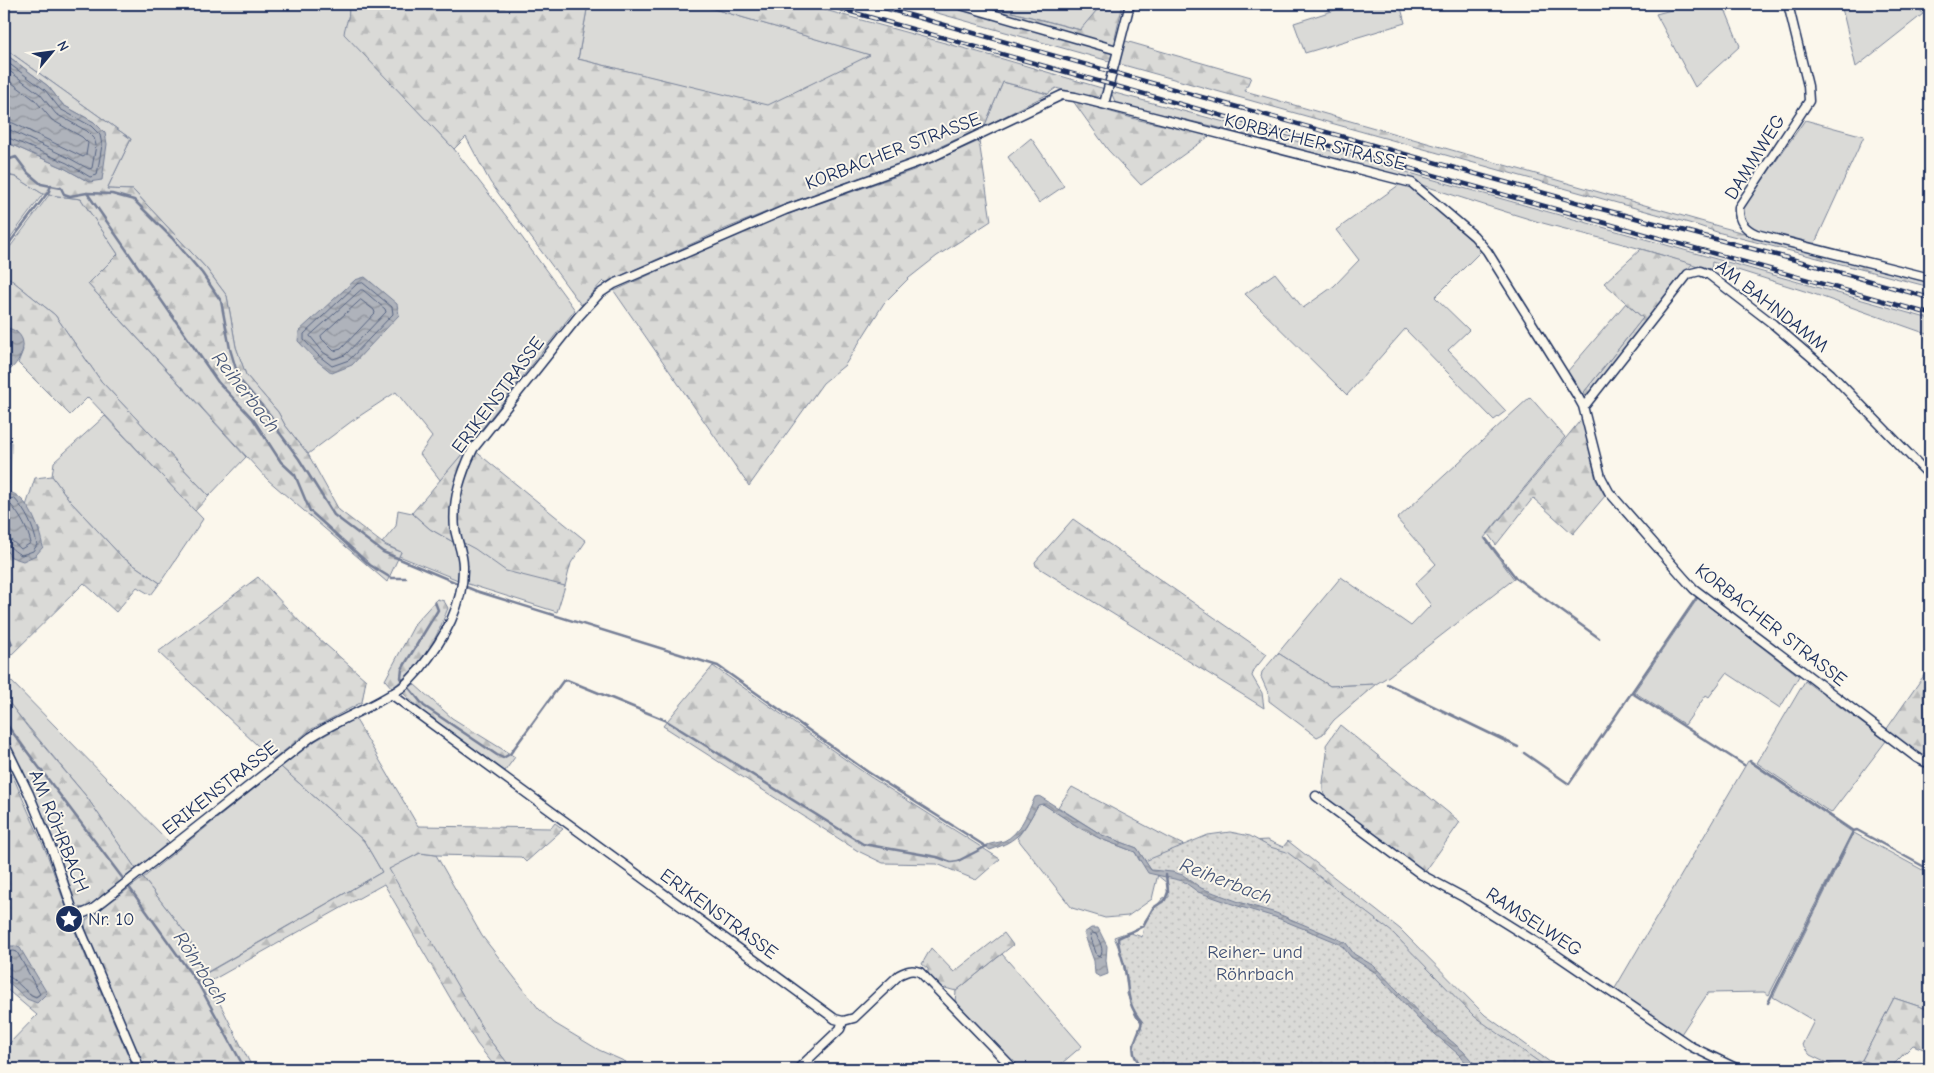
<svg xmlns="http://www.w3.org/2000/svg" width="1934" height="1073" font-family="'Comic Neue',sans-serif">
  <defs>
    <pattern id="forest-firs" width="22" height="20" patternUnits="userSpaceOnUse" patternTransform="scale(1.25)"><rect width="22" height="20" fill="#dadad7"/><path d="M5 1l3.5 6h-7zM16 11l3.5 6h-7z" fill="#babbbb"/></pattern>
    <pattern id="park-dots" width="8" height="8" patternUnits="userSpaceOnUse" patternTransform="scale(1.25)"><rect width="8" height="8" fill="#dadad7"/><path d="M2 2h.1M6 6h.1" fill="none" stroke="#babbbb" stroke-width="1.8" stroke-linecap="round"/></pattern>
    <pattern id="water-waves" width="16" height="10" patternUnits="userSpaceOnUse" patternTransform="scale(1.25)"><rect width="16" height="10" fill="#afb3bb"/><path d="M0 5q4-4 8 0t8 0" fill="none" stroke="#8e929b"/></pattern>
  </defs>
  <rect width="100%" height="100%" fill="#fbf7ec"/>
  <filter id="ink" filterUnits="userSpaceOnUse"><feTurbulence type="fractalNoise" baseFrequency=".02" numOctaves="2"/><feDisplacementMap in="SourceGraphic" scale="10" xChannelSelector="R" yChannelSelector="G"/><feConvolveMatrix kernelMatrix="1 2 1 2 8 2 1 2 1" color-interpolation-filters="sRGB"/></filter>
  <g filter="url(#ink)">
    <path fill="#dadad7" stroke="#7a849a" d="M4,4H347C352,15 345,23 345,34L454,149L510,221L575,310L441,481L420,454L432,437L396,392L352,421L308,454L285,425L278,412L246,375L236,347L227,296L206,268L133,190L107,189L131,139L4,48Z
      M588,4H697L871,55L768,106L578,59Z
      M981,4H1051L1056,8L1060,4H1102L1081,30Z
      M1354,4H1400L1405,23L1305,53L1294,23Z
      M1694,4H1723L1740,46L1695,87L1656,14Z
      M1841,4H1916L1923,14L1856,67Z
      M1003,82L1048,94L984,127Z
      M1111,92L1285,138L1930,319V335L1814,294L1712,262L1711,272C1655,250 1597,238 1539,222C1499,210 1459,197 1419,184L1415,180L1398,175L1212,126L1116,104Z
      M1805,120L1864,136L1814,245C1800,241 1758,235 1749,226C1743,222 1743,214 1743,208Z
      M1031,138L1064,186L1039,203L1008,157Z
      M4,175L16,177L43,194L4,246Z
      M1403,182L1413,188L1472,241L1481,251L1435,297L1469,330L1448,350L1506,411L1494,420L1405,329L1347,395L1245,294L1275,273L1303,308L1334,286L1359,260L1336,230Z
      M49,195L81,199L118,254L88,284L246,457L209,496L101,381L55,315L4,274V255Z
      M1626,303L1643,318L1581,396L1567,372Z
      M1530,397L1565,437L1484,538L1514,579L1389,676L1376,684L1330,686L1278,653L1341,577L1411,626L1431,605L1415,584L1436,564L1397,519Z
      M105,416L203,519L160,583L122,557L70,501L52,476L54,462Z
      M398,510L412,513L430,529L455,543L459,567L458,580L399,556L401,552L382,543L396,526Z
      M462,542L543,579L565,586L557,612L465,583Z
      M1698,598L1799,676L1780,708L1727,673L1709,697L1706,695L1685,725L1634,692Z
      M4,674L169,842L136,869L86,796L6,700L4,696Z
      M1805,681L1886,741L1831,813L1757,763Z
      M1748,761L1852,832L1769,995L1764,992L1708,993L1681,1034L1614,990Z
      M281,767L364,841L382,872L204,974L187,935L143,878Z
      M1043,804L1080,828L1101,839L1135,852L1139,860L1158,874L1152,899L1128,916L1105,918L1072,908L1017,838L1026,826L1038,805Z
      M1854,833L1930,874V1010L1894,998L1862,1060L1839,1069L1810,1055L1802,1045L1814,1021L1773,997Z
      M420,853L436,855L482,936L539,1009L554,1023L599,1050L626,1062L621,1069H512L488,1038L388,869Z
      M1002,954L1082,1046L1055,1069H1018L955,1002L956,991Z"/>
    <path fill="url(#forest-firs)" stroke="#7a849a" d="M347,4H588L578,59L768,105L870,55L697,4H803L996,57L1105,89L1098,97L1090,98L1056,88L1048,94L1003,82L984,127L910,160L781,206L720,231L605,283L603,281L581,305L490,182L466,137L454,149L344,34C345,23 352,15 347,4Z
      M905,4H981L1080,30L1102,4H1126L1122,8L1115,38L1251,77L1245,91L1718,226L1930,283V287L1717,232L1696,225Z
      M4,48L131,139L107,189L133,190L206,268L227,296L236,347L246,375L278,412L285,425L308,454L339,510L386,546L401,552L387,582L268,480L88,284L118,254L81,199L43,194L16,177L4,174V139L10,144L64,168L89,182L94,122L63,105L48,86L4,53Z
      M1073,101L1139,120L1211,135L1141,185L1108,150Z
      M979,141L991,221L937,256L909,278L884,303L845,365L823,383L749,486L614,291L725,240L786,215L914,170Z
      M1641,249L1692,264L1585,401L1581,396L1643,318L1604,283Z
      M4,274L55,315L101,381L209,496L195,511L88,397L70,415L18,363L23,350L17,332L4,326Z
      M1583,417L1596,480L1605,496L1573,534L1533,498L1496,545L1488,534Z
      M4,440L11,442L10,492L4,496Z
      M469,446L586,541L571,563L565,586L506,571L475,549L462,542L455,543L430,529L412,513Z
      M52,476L70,501L122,557L160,583L151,595L137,587L116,612L84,583L4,662V547L11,557L40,531L26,506L35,478Z
      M1073,519L1267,654L1254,670L1252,676L1262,693L1264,708L1036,566L1035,562Z
      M258,577L301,623L366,680L362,702L310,730L273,760L158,652Z
      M437,599L444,601L448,608C435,643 422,665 392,688L385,680L416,622Z
      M1278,653L1330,686L1376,684L1334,720L1323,734L1317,737L1269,701V695L1261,677L1262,672Z
      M713,666L869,776L1000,859L976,880L937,864L883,863L858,851L663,726Z
      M1927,671L1923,692L1927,747L1926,752L1922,754L1916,752L1886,730Z
      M414,684L452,718L515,757L505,771L422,711L403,693Z
      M4,696L29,729L86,796L136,869L86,908L76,907L58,849L32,790L4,734Z
      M355,718L418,826L551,828L555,823L563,829L526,862L521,857L436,855L420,853L389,869L488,1038L512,1069H497L477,1044L384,884L209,982L253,1069H145L85,933L86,920L143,878L187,935L205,974L382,872L364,841L281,767L315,741Z
      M1340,725L1460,822L1425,872L1325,798L1323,791V782L1327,754L1326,745Z
      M4,756L47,854L73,927L134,1069H4V1049L37,1015L4,987Z
      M1072,787L1167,837L1194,850L1249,841L1267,840L1283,847L1288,841L1400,929L1485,1015L1554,1065L1556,1069H1479L1151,870L1137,848L1102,835L1058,807Z
      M1004,933L1013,945L956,991L945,988L943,990L928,973V969L922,964L931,948L954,972Z
      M1894,998L1930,1010V1069L1929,1051L1913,1045L1889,1069H1880L1862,1060Z"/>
    <path fill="url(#park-dots)" stroke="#7a849a" d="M1230,832L1250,836L1270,847L1287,852L1392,932L1475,1017L1549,1069H1145C1139,1064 1131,1052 1133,1043C1135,1038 1140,1034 1142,1029L1140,1021L1136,1017L1127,994L1128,981L1125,974L1121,953L1114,937L1128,932L1142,937L1145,920L1163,898L1169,897L1168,884L1151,870L1145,861L1208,835Z"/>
    <path fill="url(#water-waves)" stroke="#747e96" d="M4,53L48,86L63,105L94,122L105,133L107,144L102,180L89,182L64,168L10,144L4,139Z
      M365,277L397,304L399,315L352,365L332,373L316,360L298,341L299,331L355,280Z
      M4,326C7,328 12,329 15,331C31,341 20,361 10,370L6,369L4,372Z
      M10,492C30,499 39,528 43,547L36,555L23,561L11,557L4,547V496Z
      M1039,796L1102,835L1137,848L1151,870L1172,872L1183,875L1201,888L1242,903L1276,913L1338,939L1346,943L1354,954L1374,966L1423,1017L1463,1051L1479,1069H1472L1458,1054L1420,1021L1376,973L1351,957L1343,947L1336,942L1275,917L1241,907L1198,892L1183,881L1148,873L1135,852L1101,839L1080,828L1043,804L1038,805C1023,831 1020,840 990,850L985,846C991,843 997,843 1004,841C1020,834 1028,812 1035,797Z
      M1091,928H1098L1107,946L1106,960L1108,974L1100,977L1095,974L1094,961L1084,933Z
      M8,946H15L20,948L47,993L37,1003L27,999L4,978V948Z"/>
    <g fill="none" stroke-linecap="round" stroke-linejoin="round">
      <path stroke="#566483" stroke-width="1" d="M4,60L45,90L60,109L91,126L100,135L102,145L97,175L90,177L67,163L4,136
        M4,67L40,94L56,114L87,131L94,138L96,145L92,168L89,169L69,158L10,130H4
        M4,77L35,100L52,120L82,137L88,143L86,155L83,157L13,123L4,122
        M363,283L392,307L393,314L349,360L332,366L319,356L304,340V334L357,284Z
        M361,290H363L385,309L386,312L345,355L333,359L323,352L310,336Z
        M361,300L374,310L375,313L341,349L334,351L322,339L321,336Z
        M4,500L14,498C26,511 34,528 37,545L33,551L22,555C14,553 11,545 4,544
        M4,506L11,505C20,515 28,530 31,543L21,549L11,540L4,538
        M1093,933L1096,934C1099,941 1105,950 1100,957L1097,956L1090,935Z
        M4,952L14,951L17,952L40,994L36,997C24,993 16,977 4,975"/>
      <path stroke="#747e96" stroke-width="2.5" d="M4,161L16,157L28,173L41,184L61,188L64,194L70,196L87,193L112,194L134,200L172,238L202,273L221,301L230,349L239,379L271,416L279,432L299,459L334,515L383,552L476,591L718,666L868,772L985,846
        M87,193L218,382L253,419L281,462L295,475L310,511L370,565L391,578H406
        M4,250L49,191L51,185
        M1486,539L1516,578L1599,638
        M435,602L438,610L402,669L401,678L424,706L497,755L503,758L510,754L563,681L567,680L665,720L863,844L937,857L951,862L958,861L987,846
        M4,626L12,644L4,650
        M1928,682L1930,672
        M1387,684L1518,747
        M1632,693L1744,765
        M4,721L124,880
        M1524,753L1569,784L1697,597
        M1750,761L1853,831L1857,830L1930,870
        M129,887L199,985L245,1069
        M1768,1003L1853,832
        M1145,1069C1143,1066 1139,1064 1137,1060C1128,1048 1139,1034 1142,1022C1126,1004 1129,991 1125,969C1123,959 1118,949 1118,938L1143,926L1153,908L1165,900L1168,892L1166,875"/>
      <g stroke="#1b2f5e" stroke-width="11">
        <path id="minor" d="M957,4L1117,50
          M1788,4L1808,86L1809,101L1739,207C1738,220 1743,228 1756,234L1930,278
          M1104,104L1130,4
          M1583,406L1586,404L1688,274L1700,271L1708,274L1773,324L1831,374L1930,476
          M391,694L835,1019L843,1021L854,1018L899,975C907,971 911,969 920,972L1014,1069
          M4,743L29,794L53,852L75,917L140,1069
          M1316,796L1422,875L1465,898L1558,956L1692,1047L1738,1069
          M75,917L93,909L311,737C339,719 371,708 398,690C407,685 413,676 420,669C444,639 464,605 463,566C463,553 457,541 455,529C452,500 461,474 473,449L578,317L599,294L614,284L785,210L932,157L1062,95L1075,97L1412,183L1474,236L1487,251L1578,397L1583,406L1601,477L1609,492L1684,578L1694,589L1917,758L1925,762H1930
          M798,1069L840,1029L843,1021"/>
      </g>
      <use href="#minor" stroke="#fbf7ec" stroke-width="8"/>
      <g stroke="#1b2f5e" stroke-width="4.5">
        <path id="rail" d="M823,4L1930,314
          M870,4L1594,207L1795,260L1930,298"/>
      </g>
      <use href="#rail" stroke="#fbf7ec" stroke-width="2.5" stroke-dasharray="8" stroke-linecap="butt"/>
    </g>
  </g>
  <defs>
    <g id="sight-disc" transform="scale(1.4375)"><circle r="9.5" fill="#1b2f5e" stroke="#fbf7ec"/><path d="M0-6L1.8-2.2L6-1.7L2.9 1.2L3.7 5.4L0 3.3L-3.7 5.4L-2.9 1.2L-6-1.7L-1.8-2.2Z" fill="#fff"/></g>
  </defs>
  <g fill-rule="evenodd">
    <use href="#sight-disc" x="69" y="919"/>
  </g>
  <g text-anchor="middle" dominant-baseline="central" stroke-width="4" stroke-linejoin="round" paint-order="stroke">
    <g font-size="19" fill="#1b2f5e" stroke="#fbf7ec">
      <text transform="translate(1315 142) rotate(14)">KORBACHER STRASSE</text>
      <text transform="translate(893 151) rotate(-21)">KORBACHER STRASSE</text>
      <text transform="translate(1755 157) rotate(-58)">DAMMWEG</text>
      <text transform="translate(1772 306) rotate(38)">AM BAHNDAMM</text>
      <text transform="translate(498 395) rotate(-53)">ERIKENSTRASSE</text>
      <text transform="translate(1771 625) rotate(38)">KORBACHER STRASSE</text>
      <text transform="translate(220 788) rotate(-38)">ERIKENSTRASSE</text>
      <text transform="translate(59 831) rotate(68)">AM RÖHRBACH</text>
      <text transform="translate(719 914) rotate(36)">ERIKENSTRASSE</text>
      <text transform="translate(1534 922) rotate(33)">RAMSELWEG</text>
    </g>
    <g font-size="19" fill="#1b2f5e" stroke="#fbf7ec" text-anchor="start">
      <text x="88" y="919">Nr. 10</text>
    </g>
    <g font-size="19" fill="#415176" stroke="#fbf7ec">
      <text x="1255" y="952">Reiher- und<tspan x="1255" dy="22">Röhrbach</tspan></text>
    </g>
    <g font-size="20" font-style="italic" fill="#47577a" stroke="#fbf7ec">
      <text transform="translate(246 392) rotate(52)">Reiherbach</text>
      <text transform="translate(1226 881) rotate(21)">Reiherbach</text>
      <text transform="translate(201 968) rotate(57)">Röhrbach</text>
    </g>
  </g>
  <rect width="1934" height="1073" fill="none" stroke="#fbf7ec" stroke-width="20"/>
  <rect x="10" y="10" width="1914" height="1053" fill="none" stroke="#1b2f5e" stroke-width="2" filter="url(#ink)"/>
  <g transform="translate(52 52) rotate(61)" stroke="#fbf7ec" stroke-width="4" paint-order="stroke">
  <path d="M0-4L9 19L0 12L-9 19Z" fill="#1b2f5e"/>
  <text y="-8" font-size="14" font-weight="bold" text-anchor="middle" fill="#1b2f5e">N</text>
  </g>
</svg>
